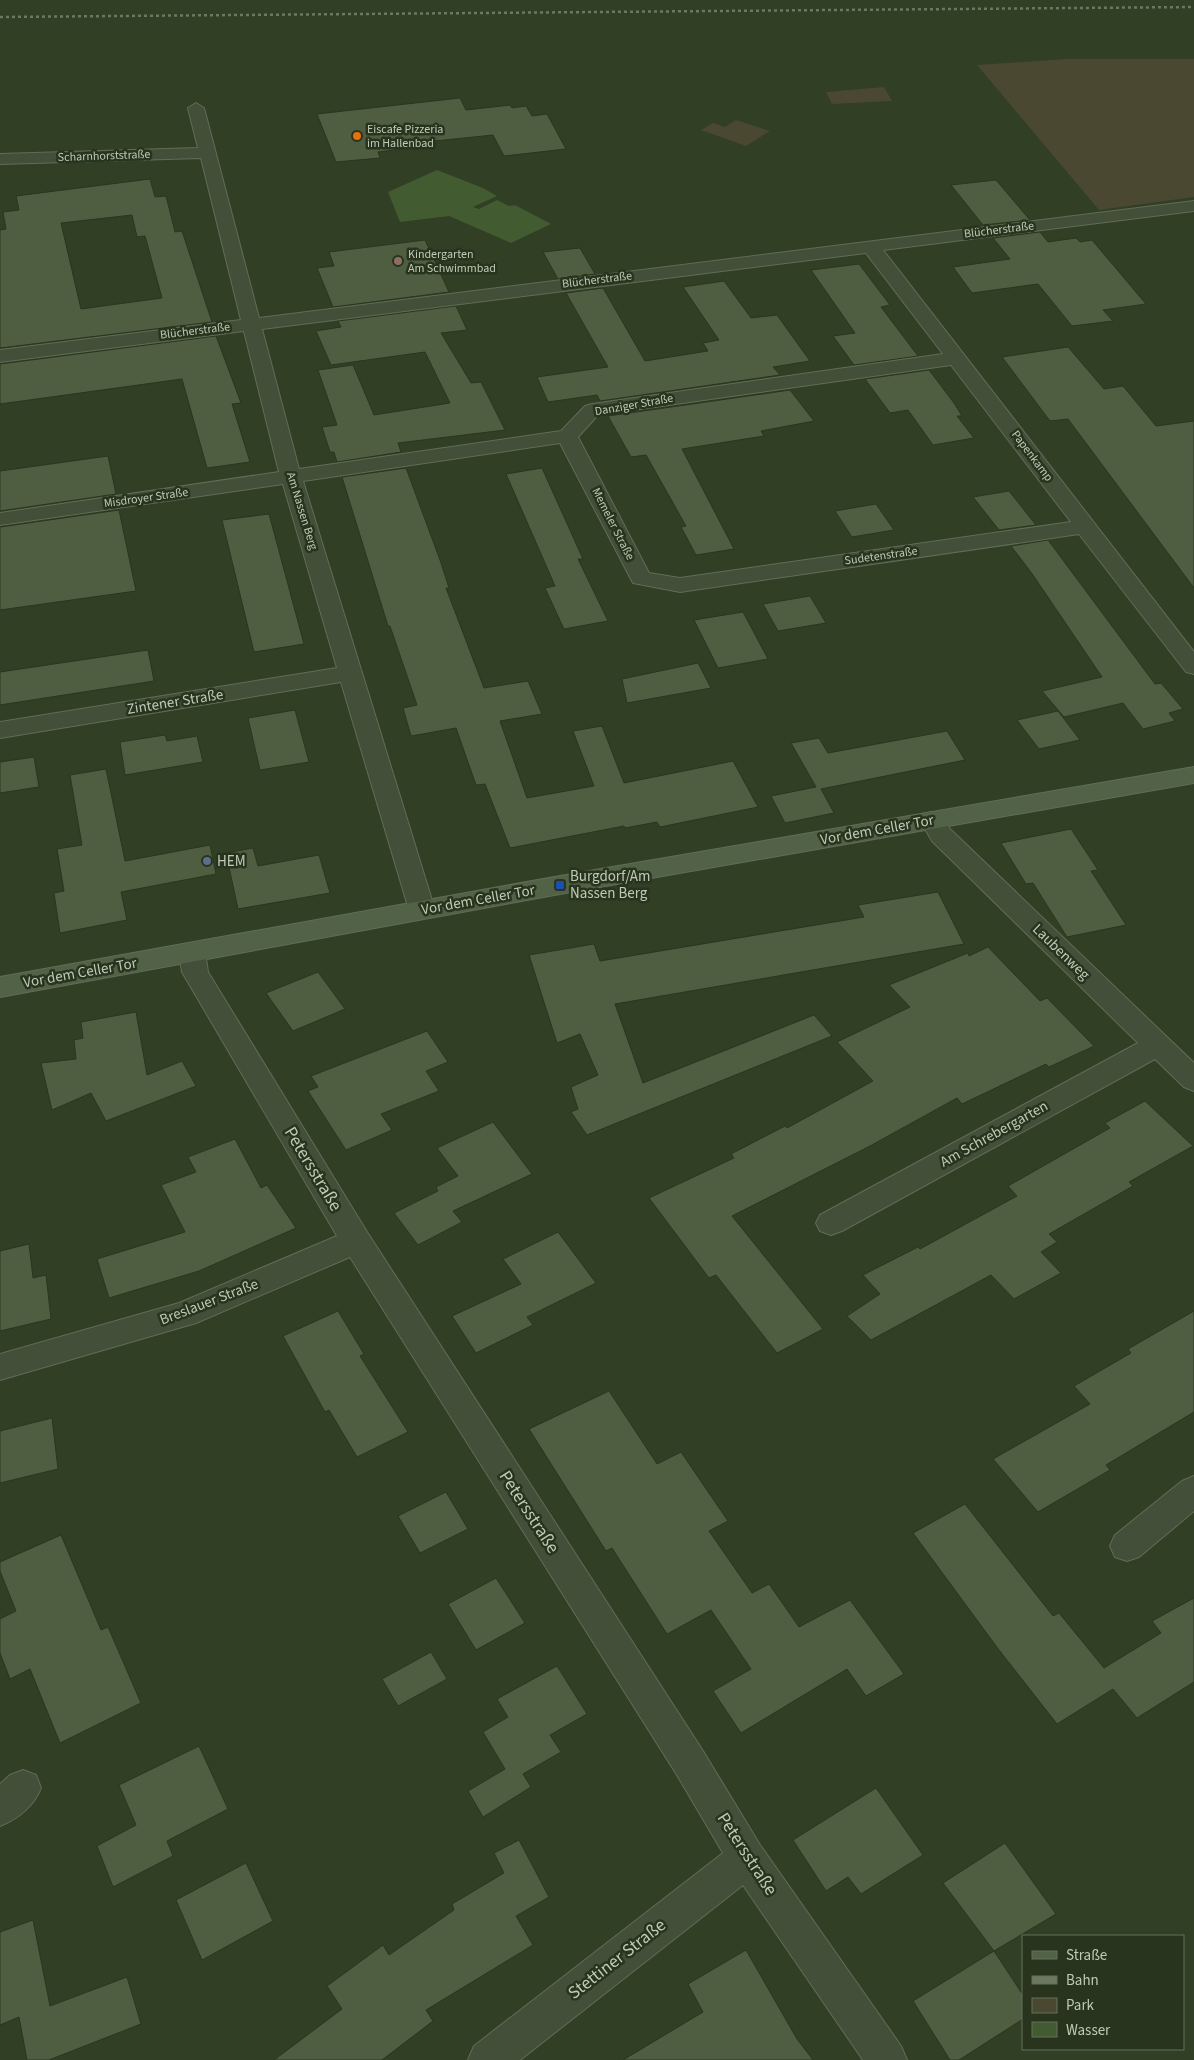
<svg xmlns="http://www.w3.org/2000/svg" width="1194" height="2060" font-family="'Source Sans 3',sans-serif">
  <rect width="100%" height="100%" fill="#313f25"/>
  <path fill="#4b4831" d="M1067,59H1194V197L1099,210L977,65Z
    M884,87L892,101L832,104L826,92Z
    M736,120L770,131L746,146L701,130L713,123L725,127Z"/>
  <path fill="#435b30" d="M437,170L483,188L497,196L473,207L479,209L497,200L509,206L515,205L551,224L511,243L449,216L400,222L388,192Z"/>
  <path fill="#4f5e41" stroke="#2a3620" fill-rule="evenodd" d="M460,98L466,110L510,105L512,108L526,106L532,116L547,114L566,149L504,156L493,135L435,141L436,145L378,152L380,158L336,162L317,114Z
    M150,179L155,197L166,196L175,232L182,231L212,322L0,348V230L6,229L3,212L19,210L16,196ZM132,215L137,237L145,236L162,298L81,309L61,223Z
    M996,180L1030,220L983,225L951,185Z
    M1040,232L1048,242L1076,238L1080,242L1092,240L1146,304L1103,310L1113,321L1072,326L1038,284L972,293L953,267L1010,259L993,238Z
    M425,240L449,292L333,307L317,268L334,266L329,252Z
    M580,248L595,274L558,279L543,252Z
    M859,264L890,305L881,307L918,356L854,365L833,336L855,333L811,270Z
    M724,281L751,318L777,315L810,361L773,367L780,375L600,401L597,395L548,402L537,377L608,367L566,293L603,288L645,361L708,351L703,343L719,340L683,287Z
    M456,306L467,330L441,333L471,383L481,382L505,430L398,443L401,452L337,462L334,452H330L322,427L337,425L318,370L353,365L374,415L450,403L425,352L331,365L316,331L341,327L338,321Z
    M216,336L241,403L232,404L250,462L207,468L182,379L0,404V364Z
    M1068,347L1104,389L1123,386L1156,426L1194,421V588L1068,419L1050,421L1002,357Z
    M929,370L954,403L962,416H957L974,438L933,445L908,410L890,413L865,379Z
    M790,390L814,421L761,431L764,436L682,449L734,549L696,555L681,527L686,526L646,455L631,457L608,416Z
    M108,456L116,494L0,511V471Z
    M406,468L440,560L449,588H446L484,688L528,681L542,714L500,721L527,798L594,786L573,731L602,726L624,783L733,761L758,807L660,827L657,822L625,828L624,826L510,848L485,784L476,785L456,728L411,736L403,708L417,705L390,626H388L342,477Z
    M542,468L583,559H578L608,621L564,629L545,588L555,586L506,474Z
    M1009,491L1036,525L999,530L973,497Z
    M876,504L894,530L852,537L835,511Z
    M119,510L136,591L0,610V527Z
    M269,514L304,644L254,652L222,520Z
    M1048,540L1155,684L1161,683L1183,709L1169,713L1175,721L1143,729L1123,703L1064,717L1042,691L1102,677L1033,575L1011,546Z
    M810,596L826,623L778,631L763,604Z
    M743,612L768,659L718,668L694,620Z
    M148,650L154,681L0,705V672Z
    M698,663L711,688L627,703L622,679Z
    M295,710L309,762L260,770L248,718Z
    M1058,711L1080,740L1039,749L1017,720Z
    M947,731L965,760L821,789L834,813L785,823L771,796L816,787L791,743L819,738L828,753Z
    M165,735L167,741L197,736L203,762L125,775L120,742Z
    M34,757L39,787L0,793V762Z
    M106,769L125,861L210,845L216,874L121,892L127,920L60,933L54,893L64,891L57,849L82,845L70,775Z
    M1071,829L1098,870L1091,871L1126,925L1067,937L1033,883L1026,884L1001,843Z
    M253,848L258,866L319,855L330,893L238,909L226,853Z
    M938,892L964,944L615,1004L643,1083L814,1015L832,1036L587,1135L571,1112L578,1109L571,1087L598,1075L580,1034L557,1043L529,955L594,944L600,961L864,917L858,905Z
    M988,947L1040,1001L1047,998L1094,1046L1049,1067L1046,1064L962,1104L957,1098L870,1146L732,1216L823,1329L777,1353L716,1275L709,1278L649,1198L734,1158L731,1154L785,1126L787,1128L873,1081L837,1042L910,1007L889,985L968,953L969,956Z
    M318,972L345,1009L293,1031L266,993Z
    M136,1012L147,1075L182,1061L196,1086L106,1121L91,1093L52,1110L41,1063L76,1059L74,1040L83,1038L81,1022Z
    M427,1031L448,1062L426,1071L439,1091L381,1114L392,1130L346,1150L308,1091L318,1087L311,1076Z
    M1145,1101L1193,1146L1129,1182L1133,1186L1049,1234L1057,1242L1041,1252L1061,1273L1014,1299L991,1275L871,1340L847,1316L880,1294L863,1275L918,1247L920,1249L1017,1196L1008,1186L1110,1128L1105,1123Z
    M493,1122L532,1174L453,1211L462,1222L418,1245L394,1213L438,1191L436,1187L458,1176L437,1148Z
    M235,1139L261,1188L267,1185L296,1228L199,1271L109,1298L97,1259L185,1232L161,1185L196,1172L188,1157Z
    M558,1232L596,1283L527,1317L533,1325L476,1353L452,1316L521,1284L503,1259Z
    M29,1244L33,1278L46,1275L51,1319L0,1331V1251Z
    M338,1311L364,1354L360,1356L408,1432L357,1457L329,1410L325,1412L283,1336Z
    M1194,1311V1412L1106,1465L1110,1470L1038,1512L993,1459L1090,1404L1074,1386L1131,1353L1128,1349Z
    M609,1391L657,1464L681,1452L728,1521L709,1531L752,1593L769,1584L799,1627L850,1600L904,1674L866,1696L847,1669L741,1733L713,1691L751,1669L711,1610L667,1634L612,1548L606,1551L529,1429Z
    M52,1418L58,1469L0,1483V1431Z
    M446,1492L468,1529L420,1553L398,1516Z
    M965,1504L1053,1616L1059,1613L1104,1668L1161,1633L1152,1621L1194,1598V1682L1137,1718L1113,1689L1057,1724L999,1650L913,1533Z
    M61,1535L101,1630L108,1627L141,1703L60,1743L30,1669L10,1679L0,1653V1619L16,1611L0,1571V1562Z
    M496,1578L525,1623L476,1650L448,1604Z
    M431,1652L447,1679L398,1706L382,1679Z
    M557,1666L587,1714L550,1735L561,1752L523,1774L531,1787L483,1817L468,1791L505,1769L483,1732L508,1717L497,1699Z
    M199,1746L228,1809L167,1841L173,1856L113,1887L97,1846L136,1825L119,1785Z
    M876,1788L923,1855L861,1894L848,1877L826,1891L793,1840Z
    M519,1840L549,1897L516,1916L533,1945L426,2010L433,2021L382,2060H274L342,2009L327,1986L383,1945L389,1955L454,1910L452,1904L504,1873L494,1853Z
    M1005,1843L1056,1914L994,1951L943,1883Z
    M246,1863L273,1921L202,1960L176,1900Z
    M33,1920L50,2006L127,1977L141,2024L49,2060H27L19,2017L0,2025V1932Z
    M746,1950L797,2039L813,2060H623L703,2012L688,1984Z
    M994,1951L1023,1995V2019L959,2060H950L913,2001Z"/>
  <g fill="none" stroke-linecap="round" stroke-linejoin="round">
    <g stroke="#616d57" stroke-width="2">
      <path id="street" d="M196,103L204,108L259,318L1194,201V211L883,250L1194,652V674L1186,672L1079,534L680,592L633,583L560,443L303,481L435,910L431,916L422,919L413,916L409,910L341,682L0,738V722L337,668L283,484L0,525V513L279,472L244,331L0,362V350L241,320L201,158L0,164V154L198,148L188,108ZM866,253L943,354L592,404L585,406L561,431L299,469L262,329ZM951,365L1071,522L680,578L649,573L578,437L598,415Z
        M932,812L941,814L950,829L1194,1063V1091L1184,1087L1155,1059L842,1231L831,1235L820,1231L816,1223L820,1215L1138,1043L932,841L920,820L923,814Z
        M192,943L201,945L205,952L208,972L367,1232L703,1751L760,1845L901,2046L907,2060H863L743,1885L520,2060H468L474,2046L723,1853L677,1775L350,1257L196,1323L0,1380V1354L179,1303L337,1236L182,972L179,952L183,945Z
        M1194,1476V1511L1139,1557L1127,1561L1115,1557L1110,1546L1115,1535L1182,1481Z
        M23,1770L36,1775L41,1788C34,1806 18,1819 0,1826V1784L10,1775Z"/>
    </g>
    <g stroke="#616d57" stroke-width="2">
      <path id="secondary" d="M1194,767V783L560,894L0,997V977L560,876Z"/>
    </g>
    <use href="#street" fill="#434f39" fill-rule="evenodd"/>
    <use href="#secondary" fill="#526247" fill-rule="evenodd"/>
    <path stroke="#6a795f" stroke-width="2.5" stroke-dasharray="3 3" stroke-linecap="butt" d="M0,17L1194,7"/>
  </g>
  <circle fill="#e8710a" stroke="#28341e" stroke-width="2" cx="357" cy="136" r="5"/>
  <circle fill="#8d6e63" stroke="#28341e" stroke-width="2" cx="398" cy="261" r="5"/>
  <circle fill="#5c6f8a" stroke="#28341e" stroke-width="2" cx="207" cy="861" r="5"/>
  <rect fill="#1a4fb4" stroke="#28341e" stroke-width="2" x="555" y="880" width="10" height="10" rx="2.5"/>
  <g text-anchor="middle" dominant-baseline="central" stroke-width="5" stroke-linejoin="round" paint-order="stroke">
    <g font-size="12" fill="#becab6" stroke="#28341e" text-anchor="start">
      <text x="367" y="129">Eiscafe Pizzeria<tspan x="367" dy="14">im Hallenbad</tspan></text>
      <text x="408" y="254">Kindergarten<tspan x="408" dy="14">Am Schwimmbad</tspan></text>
    </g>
    <g font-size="12" fill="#becab6" stroke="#28341e">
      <text transform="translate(104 156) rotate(-2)">Scharnhorststraße</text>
      <text transform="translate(999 230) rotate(-7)">Blücherstraße</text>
      <text transform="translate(597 280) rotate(-7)">Blücherstraße</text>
      <text transform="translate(195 331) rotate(-7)">Blücherstraße</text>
      <text transform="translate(634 405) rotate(-10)">Danziger Straße</text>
      <text transform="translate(1032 456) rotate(53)">Papenkamp</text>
      <text transform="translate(146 498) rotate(-8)">Misdroyer Straße</text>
      <text transform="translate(302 511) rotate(73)">Am Nassen Berg</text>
      <text transform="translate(613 524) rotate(63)">Memeler Straße</text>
      <text transform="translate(881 556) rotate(-8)">Sudetenstraße</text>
    </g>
    <g font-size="15" fill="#becab6" stroke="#28341e">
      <text transform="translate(175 702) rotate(-9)">Zintener Straße</text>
      <text transform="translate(877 830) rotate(-10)">Vor dem Celler Tor</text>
      <text transform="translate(478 900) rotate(-10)">Vor dem Celler Tor</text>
      <text transform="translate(1061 952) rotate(44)">Laubenweg</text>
      <text transform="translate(80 973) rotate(-10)">Vor dem Celler Tor</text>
      <text transform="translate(994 1134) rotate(-29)">Am Schrebergarten</text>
      <text transform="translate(209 1302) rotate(-21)">Breslauer Straße</text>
    </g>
    <g font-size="15" fill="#becab6" stroke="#28341e" text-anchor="start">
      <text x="217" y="861">HEM</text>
      <text x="570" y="876">Burgdorf/Am<tspan x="570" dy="17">Nassen Berg</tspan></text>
    </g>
    <g font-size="18" fill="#becab6" stroke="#28341e">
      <text transform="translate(313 1169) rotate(59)">Petersstraße</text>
      <text transform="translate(529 1512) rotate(57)">Petersstraße</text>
      <text transform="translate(747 1854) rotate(57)">Petersstraße</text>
      <text transform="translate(617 1959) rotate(-38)">Stettiner Straße</text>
    </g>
  </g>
  <rect x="1022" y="1935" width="162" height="115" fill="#28341e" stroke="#64705b"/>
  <rect x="1032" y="1951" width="25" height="8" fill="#526247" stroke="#64705b"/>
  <text x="1066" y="1960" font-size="15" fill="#becab6">Straße</text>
  <rect x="1032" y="1976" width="25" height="8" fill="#6a795f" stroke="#64705b"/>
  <text x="1066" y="1985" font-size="15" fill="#becab6">Bahn</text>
  <rect x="1032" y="1998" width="25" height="15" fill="#4b4831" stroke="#64705b"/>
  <text x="1066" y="2010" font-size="15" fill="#becab6">Park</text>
  <rect x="1032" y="2022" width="25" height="15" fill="#435b30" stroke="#64705b"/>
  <text x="1066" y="2035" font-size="15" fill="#becab6">Wasser</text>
</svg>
